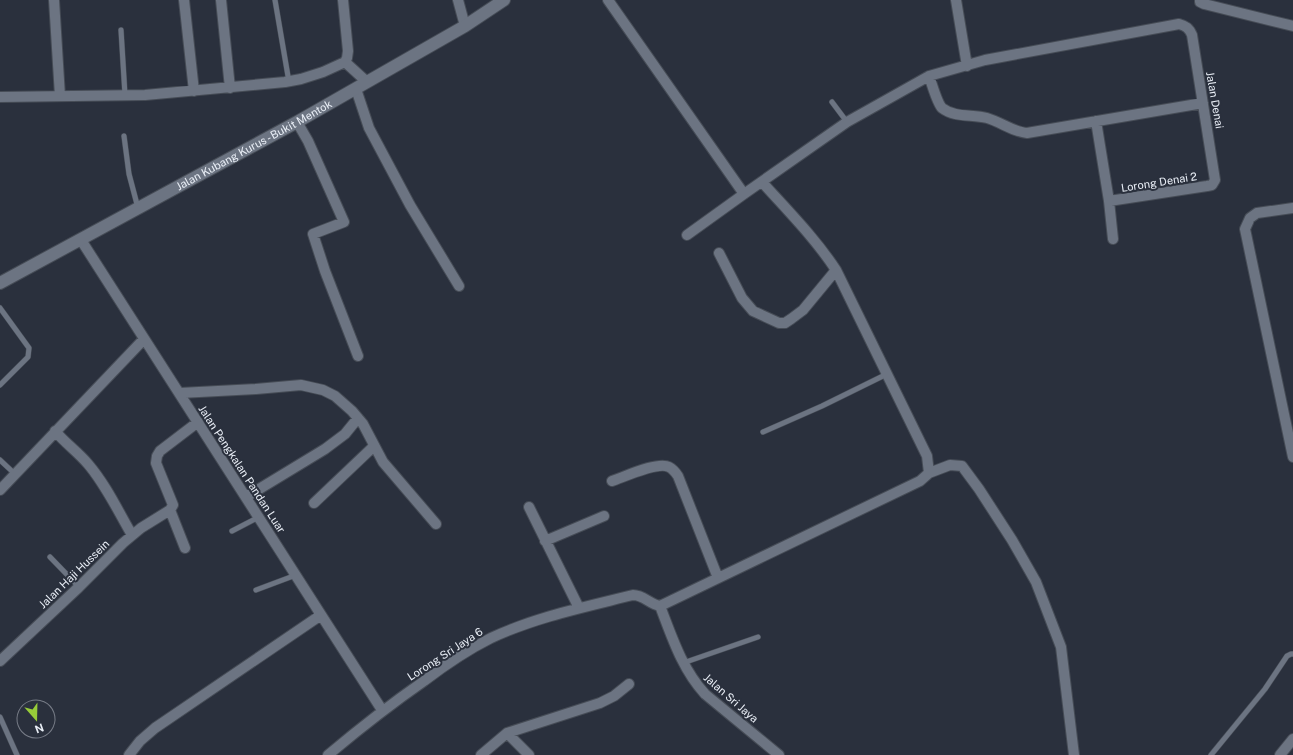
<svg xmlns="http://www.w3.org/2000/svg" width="1293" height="755" font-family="'Public Sans',sans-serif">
  <rect width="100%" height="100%" fill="#2a303d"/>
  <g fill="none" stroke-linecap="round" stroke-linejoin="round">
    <g stroke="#464c56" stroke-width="6">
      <path id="service" d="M275,0L289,82
        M121,30L125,95
        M832,102L847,122
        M124,136L129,174L138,208
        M0,308L29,348L28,357L0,385
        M763,432L822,406L887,374
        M0,460L15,474
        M232,531L259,517
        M50,557L79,587
        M256,590L296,575
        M683,663L758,637
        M0,717L17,755
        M1211,755L1265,689L1287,656L1291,654H1293"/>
    </g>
    <g stroke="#464c56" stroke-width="12">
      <path id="minor" d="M54,0L60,96
        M184,0L194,91
        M221,0L230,88
        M458,0L465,26
        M608,0L744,194
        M956,0L967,66
        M1200,0V2L1204,4L1293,26
        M345,62L367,82
        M929,76C932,84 937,103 942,108C955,118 972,114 987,118C1001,122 1013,132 1027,133L1203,103
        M356,89L369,128L410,205L459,286
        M0,97L145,95L285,82L301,79L323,72L345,62L347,58L348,51L343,0
        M1096,121L1109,201L1113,239
        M297,122L308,141L344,222L313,234L325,271L358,356
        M1293,208L1257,213L1250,218L1245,229L1293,457
        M687,235L744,194L847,122L929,76L985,60L1179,24C1186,26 1189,28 1192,35L1215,180L1212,185L1207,186L1109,201
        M81,240L382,710
        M719,253L742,298L753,311L779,323H785L791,319L803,310L836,270
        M180,393L256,389L301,385L323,390L335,396L352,411L363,424L383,462L436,524
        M55,431C65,443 78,452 88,464C106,485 118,511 132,535
        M929,473L950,465L962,466L979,489L1012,540L1036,582L1061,647L1074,755
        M612,481C624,477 658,461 669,467C673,469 676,473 678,476L718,578
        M0,490L144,339
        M246,497L325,449L345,434L358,418
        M314,503L374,446
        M529,507L579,608
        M545,541L604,516
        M185,548L170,510L173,505L156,463L157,456L160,451L198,422
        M660,606L920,481L929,473L927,456L836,270C815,238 788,211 762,182
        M660,606C672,637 682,669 705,694L779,755
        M0,661L79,587L123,543L141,528L170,510
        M507,733L529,755
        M129,755L140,741L155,728L321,615
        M328,755C359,729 391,704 424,681C445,665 467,650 491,638C536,617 585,607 633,595C644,595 649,604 660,606
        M481,755L507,733L600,703L614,696L629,684
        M1280,755L1293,739"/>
    </g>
    <g stroke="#464c56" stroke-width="14">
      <g id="secondary">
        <path id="s1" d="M0,283L297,122L465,26L504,0"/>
      </g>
    </g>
    <use href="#service" stroke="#6c7482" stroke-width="5"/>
    <use href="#minor" stroke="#6c7482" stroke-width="10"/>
    <use href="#secondary" stroke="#6c7482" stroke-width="12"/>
  </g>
  <g text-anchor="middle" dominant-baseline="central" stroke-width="4" stroke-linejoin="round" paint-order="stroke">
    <g font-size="11" fill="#eaeff7" stroke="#2a303d">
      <text transform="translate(1215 100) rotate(80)">Jalan Denai</text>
      <text stroke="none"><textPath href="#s1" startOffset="289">Jalan Kubang Kurus - Bukit Mentok</textPath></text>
      <text transform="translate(1159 182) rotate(-9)">Lorong Denai 2</text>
      <text transform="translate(242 469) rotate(57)">Jalan Pengkalan Pandan Luar</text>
      <text transform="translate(74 574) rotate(-44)">Jalan Haji Hussein</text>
      <text transform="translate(445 654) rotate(-33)">Lorong Sri Jaya 6</text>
      <text transform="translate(731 698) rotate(41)">Jalan Sri Jaya</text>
    </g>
  </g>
  <g transform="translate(36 719) rotate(160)"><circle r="19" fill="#2a303d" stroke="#777c87"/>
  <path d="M0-3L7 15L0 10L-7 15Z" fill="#97cc39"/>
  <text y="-6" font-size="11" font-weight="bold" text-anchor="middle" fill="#eaeff7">N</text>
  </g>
</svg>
